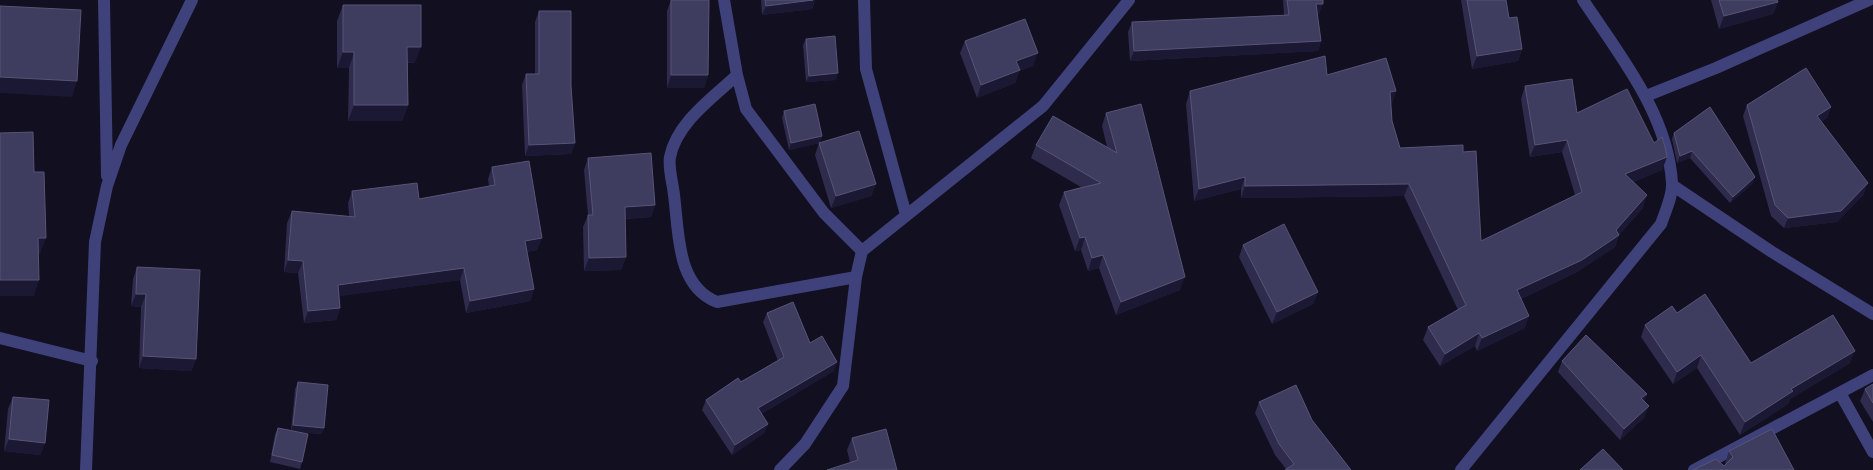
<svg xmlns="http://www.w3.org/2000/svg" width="1873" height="470" font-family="'Asap Condensed',sans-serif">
  <rect width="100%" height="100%" fill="#110f20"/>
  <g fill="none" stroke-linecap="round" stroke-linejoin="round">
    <path stroke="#3f427a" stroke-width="12" d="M104,0L107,176
      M724,0L737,75L746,109L824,213L862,251
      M864,0L866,69L906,215
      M737,75C713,98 677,122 670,157C668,168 673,184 674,195C679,232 676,286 717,302L856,277
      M1646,96L1716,68L1869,0
      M1672,185L1772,252L1873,314
      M0,338L92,361
      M1840,393L1873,452
      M86,470L95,242L107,186L121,145L192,0
      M780,470L805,444L843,386L856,277L862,251L1043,106L1129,0
      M1461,470L1661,224C1665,212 1673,196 1672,183C1668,114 1620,56 1583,0
      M1694,470L1873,375"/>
  </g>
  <path fill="#2e2b4c" d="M671,0H709L708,75L704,88H667V11Z
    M761,0H815L812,9L762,15Z
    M1283,0H1323L1319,14H1317L1321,41L1318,51L1130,61L1128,32L1132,22L1284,15Z
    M1461,0H1506L1509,18L1522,49L1518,61L1472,69Z
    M1711,0H1777L1778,2L1773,14L1719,29Z
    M343,5L415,63H408V105L402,121H348L349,68H337V21Z
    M539,11L571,86L575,143L571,154L525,156L522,85L526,74H535V22Z
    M806,39L836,80L806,82L803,45Z
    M965,41L1033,66L1019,71L1015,83L977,98L960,53Z
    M1327,75L1396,91L1392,103L1391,104L1392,121L1400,148L1463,152L1481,241L1575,195L1562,152L1530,157L1521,99L1525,86L1577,113L1654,143L1667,157L1662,170L1633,182L1643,208L1619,235L1615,247L1577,272L1521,299L1525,328L1477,351L1475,346L1440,366L1423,340L1428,327L1458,310L1404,196L1241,198V189L1194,201L1186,104L1190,91Z
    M1747,105L1831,107L1827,118L1821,122L1864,194L1837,222L1784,228L1771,216L1743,116Z
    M784,111L822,136L820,143L876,184L871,196L831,208L815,155L819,143L789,150L782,118Z
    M1106,113L1180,290L1116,315L1099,268L1088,271L1081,250L1075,251L1059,205L1064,192L1081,187L1031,158L1036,145L1107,147L1102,126Z
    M1674,133L1755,177L1752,184L1730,203L1690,158L1677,163L1672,139Z
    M588,158L655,205L651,217L625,219L626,257L621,270L584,271L583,227L588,215L584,170Z
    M492,167L542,238L537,250L527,252L534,289L530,301L466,313L460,280L339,296L340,308L336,320L304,323L298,273L284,272L287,223L292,211L349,216L348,203L352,191L419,199L489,187L488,179Z
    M1243,245L1318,292L1313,304L1272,324L1239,257Z
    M137,267L196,359L191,371L139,368L141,307L131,306L133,279Z
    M767,313L810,343L834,371L761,414L768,424L764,433L732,455L702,410L706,400L778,361L763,322Z
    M1677,313L1751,363H1850L1790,399L1788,404L1740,435L1697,368L1673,384L1641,337L1645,325Z
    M1562,361L1647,394L1644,402L1645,417L1620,440L1558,372Z
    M298,382L324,428L321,434L299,432L302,462L300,469L270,462L275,434L278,428L291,430L295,389Z
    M1873,384V422L1860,401L1865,389Z
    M13,397L45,443L40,455L4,451L8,409Z
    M1259,402L1312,420L1351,470L1286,469L1275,455L1255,413Z
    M852,438L897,470L850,462L847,450Z
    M1729,451L1794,470L1724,466L1726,464L1725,463Z"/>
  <path fill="#1b1833" d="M815,0L812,9L762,15L766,6Z
    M1778,2L1773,14L1719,29L1724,16Z
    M1316,4H1323L1319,14H1313Z
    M1321,41L1318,51L1130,61L1134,51Z
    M407,47H421L415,63L402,62Z
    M1522,49L1518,61L1472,69L1477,56Z
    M343,52H354L349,68H337Z
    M1038,53L1033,66L1019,71L1015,83L977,98L981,85L1016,61Z
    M838,73L836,80L806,82L809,76Z
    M671,75H708L704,88H667Z
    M0,77L77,81L72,97L0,93Z
    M1396,91L1392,103L1386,105L1390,92Z
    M354,105H408L402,121H348Z
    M1831,107L1827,118L1813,127L1817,116Z
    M822,136L820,143L789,150L791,143Z
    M1567,140L1562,152L1530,157L1535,145Z
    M575,143L571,154L525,156L529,145Z
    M1692,151L1690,158L1677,163L1680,156Z
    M1667,157L1662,170L1620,187L1625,174Z
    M1245,177L1241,189L1194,201L1199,189Z
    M1755,177L1752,184L1730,203L1733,197Z
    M1868,183L1864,194L1837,222L1784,228L1788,218Z
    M876,184L871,196L831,208L836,196Z
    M1409,184L1404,196L1241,198L1245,186Z
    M1647,195L1643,208L1619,235L1615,247L1577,272L1512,303L1517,290L1616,230Z
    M655,205L651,217L620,219L625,207Z
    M1085,237L1081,250L1075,251L1080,238Z
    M38,238H46L40,254H33Z
    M542,238L537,250L521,253L525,241Z
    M1103,255L1099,268L1088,271L1092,258Z
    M626,257L621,270L584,271L589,258Z
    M288,260L303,261L298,273L284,272Z
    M464,268L460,280L334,297L338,285Z
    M1185,277L1180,290L1116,315L1121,302Z
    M0,280H39L34,296H0Z
    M534,289L530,301L466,313L470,301Z
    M1318,292L1313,304L1272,324L1277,312Z
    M136,294H146L141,307L131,306Z
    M340,308L336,320L304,323L308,311Z
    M1529,316L1525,328L1477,351L1482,338Z
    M1479,333L1475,346L1440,366L1445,354Z
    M1855,351L1850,363L1790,399L1788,404L1740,435L1745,422L1791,389Z
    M1701,355L1697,368L1673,384L1677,372Z
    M143,356L196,359L191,371L139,368Z
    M837,362L834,371L754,418L758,408Z
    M1647,394L1643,404L1641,398Z
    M1649,406L1645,417L1620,440L1624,429Z
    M768,424L764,433L732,455L735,445Z
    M293,425L324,428L321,434L291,432Z
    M9,439L45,443L40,455L4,451Z"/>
  <path fill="#3f3d5f" stroke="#575477" d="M671,0H709L708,75H671Z
    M765,0H813L766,6Z
    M1287,0H1323V4H1316L1321,41L1134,51L1132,22L1289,15Z
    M1467,0H1506L1509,18L1517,17L1522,49L1477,56Z
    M1719,0H1777L1778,2L1724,16Z
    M343,5H421V47H407L408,105H354V52H343Z
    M0,6L81,10L77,81L0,77Z
    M539,11H571V86L575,143L529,145L526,74H539Z
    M1025,19L1038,53L1016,61L1020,70L981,85L965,41Z
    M835,36L838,73L809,76L806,39Z
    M1325,56L1327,75L1386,58L1396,91L1390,92L1392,121L1400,148L1463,145V152L1476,151L1481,241L1582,192L1567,140L1535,145L1525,86L1572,79L1577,113L1627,89L1654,143L1662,137L1665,147L1667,157L1625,174L1647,195L1616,230L1619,235L1582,260L1517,290L1529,316L1482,338L1479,333L1445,354L1428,327L1466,305L1409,184L1245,186V177L1199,189L1190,91Z
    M1806,68L1831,107L1817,116L1868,183L1841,211L1788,218L1775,205L1747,105Z
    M815,104L822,136L791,143L784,111Z
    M1141,104L1185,277L1121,302L1103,255L1092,258L1085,237L1080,238L1064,192L1101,183L1036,145L1053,116L1117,153L1106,113Z
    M1710,107L1755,177L1733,197L1692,151L1680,156L1674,133Z
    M859,131L876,184L836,196L819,143Z
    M33,132L34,172H44L46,238H38L39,280H0V133Z
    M651,153L655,205L625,207L626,257L589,258L588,215H593L588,158Z
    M529,161L542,238L525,241L534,289L470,301L464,268L338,285L340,308L308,311L303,261L288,260L292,211L355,217L352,191L417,183L419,199L495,185L492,167Z
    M1284,224L1318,292L1277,312L1243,245Z
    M137,267L200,270L196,359L143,356L146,294H136Z
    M1705,294L1751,363L1833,315L1855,351L1791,389L1793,391L1745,422L1701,355L1677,372L1645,325L1672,306L1677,313Z
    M793,302L810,343L822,336L837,362L758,408L768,424L735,445L706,400L738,378L741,382L784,357L767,313Z
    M1586,335L1647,394L1641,398L1649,406L1624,429L1562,361Z
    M298,382L328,385L324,428L293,425Z
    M1873,384V403L1865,389Z
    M1296,385L1312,420L1351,470H1285L1294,464L1279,444L1259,402Z
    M13,397L49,400L45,443L9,439Z
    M278,428L308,434L302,462L272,455Z
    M886,429L897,470H827L858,460L852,438Z
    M1772,429L1794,470H1693L1716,459L1724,466L1733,457L1729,451Z
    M1603,449L1623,470H1580Z"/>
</svg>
